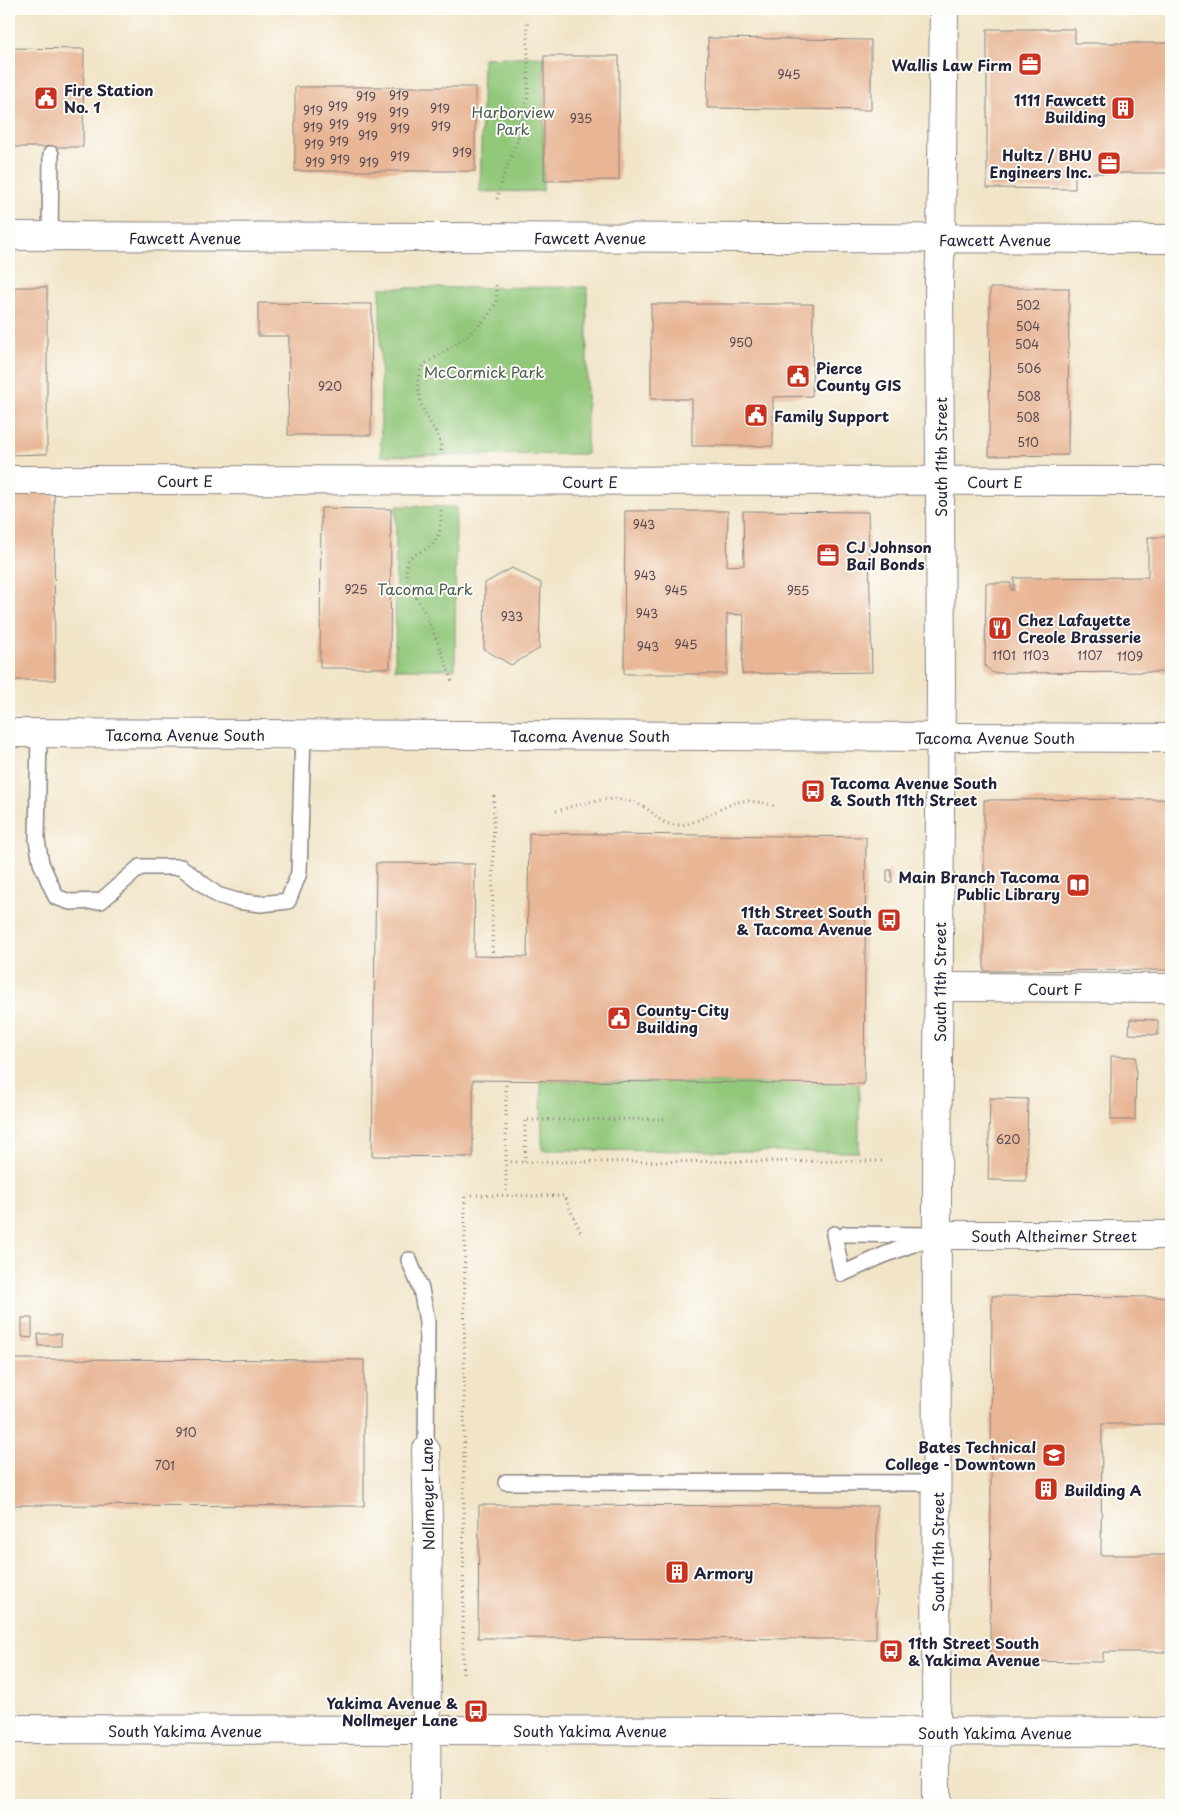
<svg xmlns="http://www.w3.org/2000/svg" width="1180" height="1814" font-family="'Playpen Sans',sans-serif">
  <rect width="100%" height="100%" fill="#fdfcf7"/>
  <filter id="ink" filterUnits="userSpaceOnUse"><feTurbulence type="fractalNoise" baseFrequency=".02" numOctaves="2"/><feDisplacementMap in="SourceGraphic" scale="10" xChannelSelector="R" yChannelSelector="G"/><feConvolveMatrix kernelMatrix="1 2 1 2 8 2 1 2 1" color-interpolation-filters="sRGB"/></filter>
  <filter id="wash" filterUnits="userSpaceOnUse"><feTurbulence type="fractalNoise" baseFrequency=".0096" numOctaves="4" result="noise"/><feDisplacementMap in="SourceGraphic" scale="20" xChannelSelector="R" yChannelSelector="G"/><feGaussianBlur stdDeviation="1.12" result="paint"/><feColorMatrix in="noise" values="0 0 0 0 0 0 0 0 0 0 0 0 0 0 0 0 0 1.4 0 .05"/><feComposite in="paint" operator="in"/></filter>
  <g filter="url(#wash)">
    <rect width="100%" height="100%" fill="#f1e4c7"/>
    <path fill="#92c87a" stroke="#5a755a" d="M544,56L543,191L480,192L483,58Z
      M587,287V454L381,456L380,288Z
      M396,506L456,507L455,669H395Z
      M541,1081L859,1083V1152L542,1150Z"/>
    <g id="blocks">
      <path fill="#e8b695" d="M987,29H1075V43H1171V173H1075V189L987,188Z
        M708,38L871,40V110L707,108Z
        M9,48L84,49L83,147H9Z
        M544,56H619V180L544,181Z
        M295,87H475V171H295Z
        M9,287H47V454L9,455Z
        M990,288H1069L1068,455L989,456Z
        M258,303L372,304L371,435H288L289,336H258Z
        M651,304H813L812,396L773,397V446H692V399H651Z
        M9,493H54L55,680H9Z
        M321,508L391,509L390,668H320Z
        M625,511H728L727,566L744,565L743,511L868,512L872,672L742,674L744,615L727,614V674H624Z
        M1148,537H1171V672L993,673L985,666L986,583H1011V590H1014V578L1148,577Z
        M512,568L541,583L539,649L511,665L484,649L485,583Z
        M1171,799V970L984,971V800Z
        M529,833L866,837L864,1084L473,1080V1157L372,1156L376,863L475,864L474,956L527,957Z
        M887,870H891L892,882H887Z
        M1130,1019L1158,1020V1035L1129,1034Z
        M1111,1056L1136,1057L1135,1120H1111Z
        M990,1098L1028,1099L1026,1181L988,1180Z
        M992,1296L1171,1297V1424H1102L1101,1555H1171V1652H1103V1662L990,1661Z
        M22,1318H32V1338L22,1337Z
        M38,1334H61V1346H39Z
        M9,1359L364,1360V1506L9,1505Z
        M479,1505L877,1506L876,1639L478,1638Z
        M707,1799L733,1800V1805H707Z
        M980,1802H1171V1805H980Z"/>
    </g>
  </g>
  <g filter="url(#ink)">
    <use href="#blocks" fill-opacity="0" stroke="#8a8381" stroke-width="1"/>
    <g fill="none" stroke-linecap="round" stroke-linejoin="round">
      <g stroke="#8a8381" stroke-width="18">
        <path id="lane" d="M50,236L51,154
          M39,733L37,840L41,863L56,897L70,902L101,901L140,867H181L217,895L237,901L261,904L288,901L299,873L303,734
          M834,1234L842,1274L884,1255L937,1235
          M846,1234L928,1235
          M409,1260L421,1289L427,1321L426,1451
          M506,1482L937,1483"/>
      </g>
      <g stroke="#8a8381" stroke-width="30">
        <path id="street" d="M9,236L1171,239
          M9,480L1171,481
          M939,987L1171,988
          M937,1235H1171
          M426,1451L428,1519L426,1805"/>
      </g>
      <g stroke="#8a8381" stroke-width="30">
        <path id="secondary" d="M9,733L1171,738
          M9,1729L1171,1732
          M936,1805L937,1190L941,683L939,280L941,239L944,9"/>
      </g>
      <path stroke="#8a8381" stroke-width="3" stroke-dasharray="1 4" stroke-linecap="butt" d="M497,199C503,169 519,144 525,115C531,84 527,50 527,19
        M441,451C441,436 433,428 426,416C420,405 415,384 420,371C423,363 434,359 441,354C456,344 492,320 496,301C497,295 496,288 496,282
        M441,510C441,541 436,545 410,557C406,565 405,572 408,580C411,592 419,601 424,611C435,635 445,659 453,684
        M556,811C584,803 614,792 642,806C655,812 659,825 678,825C702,824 720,805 743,801C747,800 753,802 758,802C765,803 770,804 776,807
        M492,957L494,792
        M506,1080V1195
        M506,1162L884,1161
        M525,1162V1120L668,1119
        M463,1673L465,1195L564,1196L581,1233"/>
      <use href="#lane" stroke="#fff" stroke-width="15"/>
      <use href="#street" stroke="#fff" stroke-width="28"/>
      <use href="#secondary" stroke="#fff" stroke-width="28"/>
    </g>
  </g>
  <defs>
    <g id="office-square" transform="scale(1.25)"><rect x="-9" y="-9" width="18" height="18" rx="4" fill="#c8321e" stroke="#fdfcf7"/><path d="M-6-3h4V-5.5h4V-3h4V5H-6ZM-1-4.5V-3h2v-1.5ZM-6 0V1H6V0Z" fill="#fff"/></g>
    <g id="civic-square" transform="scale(1.25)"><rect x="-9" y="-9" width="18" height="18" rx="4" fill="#c8321e" stroke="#fdfcf7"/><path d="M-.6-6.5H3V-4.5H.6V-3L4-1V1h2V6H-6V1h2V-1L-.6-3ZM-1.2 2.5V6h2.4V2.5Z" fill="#fff"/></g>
    <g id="building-square" transform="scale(1.25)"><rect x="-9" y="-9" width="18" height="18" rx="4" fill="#c8321e" stroke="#fdfcf7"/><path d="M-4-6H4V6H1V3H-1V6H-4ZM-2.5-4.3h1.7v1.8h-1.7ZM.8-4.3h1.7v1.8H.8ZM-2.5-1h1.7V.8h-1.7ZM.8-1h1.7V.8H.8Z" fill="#fff"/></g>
    <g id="restaurant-square" transform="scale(1.25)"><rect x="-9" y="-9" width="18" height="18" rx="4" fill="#c8321e" stroke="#fdfcf7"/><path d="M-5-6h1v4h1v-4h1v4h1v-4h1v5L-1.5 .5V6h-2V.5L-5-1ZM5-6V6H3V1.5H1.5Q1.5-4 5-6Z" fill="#fff"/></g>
    <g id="bus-square" transform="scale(1.25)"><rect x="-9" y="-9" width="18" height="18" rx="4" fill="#c8321e" stroke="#fdfcf7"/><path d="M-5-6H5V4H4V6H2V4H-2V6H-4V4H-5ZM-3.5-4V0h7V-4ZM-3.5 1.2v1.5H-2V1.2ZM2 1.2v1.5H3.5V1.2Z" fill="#fff"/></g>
    <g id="library-square" transform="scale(1.25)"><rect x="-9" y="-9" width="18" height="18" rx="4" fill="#c8321e" stroke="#fdfcf7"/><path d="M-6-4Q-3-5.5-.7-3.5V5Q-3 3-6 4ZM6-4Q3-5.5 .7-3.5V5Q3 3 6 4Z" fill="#fff"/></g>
    <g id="university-square" transform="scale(1.25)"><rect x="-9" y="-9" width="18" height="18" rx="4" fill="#c8321e" stroke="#fdfcf7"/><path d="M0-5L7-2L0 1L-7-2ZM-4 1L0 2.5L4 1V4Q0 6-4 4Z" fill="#fff"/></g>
  </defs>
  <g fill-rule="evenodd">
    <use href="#office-square" x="1030" y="64"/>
    <use href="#civic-square" x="46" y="98"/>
    <use href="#building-square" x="1123" y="108"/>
    <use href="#office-square" x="1109" y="163"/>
    <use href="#civic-square" x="798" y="376"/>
    <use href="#civic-square" x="756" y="415"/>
    <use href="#office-square" x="828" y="555"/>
    <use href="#restaurant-square" x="1000" y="628"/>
    <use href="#bus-square" x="813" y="791"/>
    <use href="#library-square" x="1078" y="885"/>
    <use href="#bus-square" x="889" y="920"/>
    <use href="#civic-square" x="619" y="1018"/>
    <use href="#university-square" x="1054" y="1455"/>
    <use href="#building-square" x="1046" y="1489"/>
    <use href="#building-square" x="677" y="1572"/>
    <use href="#bus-square" x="891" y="1651"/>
    <use href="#bus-square" x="476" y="1711"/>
  </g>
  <g text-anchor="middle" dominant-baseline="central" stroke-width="4" stroke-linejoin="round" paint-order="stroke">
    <g font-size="12" fill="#544752">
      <text x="789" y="74">945</text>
      <text x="399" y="95">919</text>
      <text x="366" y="96">919</text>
      <text x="338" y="106">919</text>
      <text x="440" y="108">919</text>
      <text x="313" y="110">919</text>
      <text x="399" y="112">919</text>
      <text x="367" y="117">919</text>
      <text x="581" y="118">935</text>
      <text x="339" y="124">919</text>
      <text x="441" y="126">919</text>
      <text x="313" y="127">919</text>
      <text x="400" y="128">919</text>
      <text x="368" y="135">919</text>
      <text x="339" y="141">919</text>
      <text x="314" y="144">919</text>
      <text x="462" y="152">919</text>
      <text x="400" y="156">919</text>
      <text x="340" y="159">919</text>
      <text x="315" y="162">919</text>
      <text x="369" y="162">919</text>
      <text x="1028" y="305">502</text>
      <text x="1028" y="326">504</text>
      <text x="741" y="342">950</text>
      <text x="1027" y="344">504</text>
      <text x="1029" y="368">506</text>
      <text x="330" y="386">920</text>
      <text x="1029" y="396">508</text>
      <text x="1028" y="417">508</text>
      <text x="1028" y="442">510</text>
      <text x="644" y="524">943</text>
      <text x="645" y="575">943</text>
      <text x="356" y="589">925</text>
      <text x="676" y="590">945</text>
      <text x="798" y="590">955</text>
      <text x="647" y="613">943</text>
      <text x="512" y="616">933</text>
      <text x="686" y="644">945</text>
      <text x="648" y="646">943</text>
      <text x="1004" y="655">1101</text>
      <text x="1036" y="655">1103</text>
      <text x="1090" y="655">1107</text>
      <text x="1130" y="656">1109</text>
      <text x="1008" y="1139">620</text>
      <text x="186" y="1432">910</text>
      <text x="165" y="1465">701</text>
    </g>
    <g font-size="15" font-weight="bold" fill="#22223b" stroke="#fdfcf7" text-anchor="start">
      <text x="1012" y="64" text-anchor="end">Wallis Law Firm</text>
      <text x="64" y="89">Fire Station<tspan x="64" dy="17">No. 1</tspan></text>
      <text x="1106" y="99" text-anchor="end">1111 Fawcett<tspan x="1106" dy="17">Building</tspan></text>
      <text x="1092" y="154" text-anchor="end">Hultz / BHU<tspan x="1092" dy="17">Engineers Inc.</tspan></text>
      <text x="816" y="367">Pierce<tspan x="816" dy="17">County GIS</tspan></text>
      <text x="774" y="415">Family Support</text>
      <text x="846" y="546">CJ Johnson<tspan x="846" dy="17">Bail Bonds</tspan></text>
      <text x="1018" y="619">Chez Lafayette<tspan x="1018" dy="17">Creole Brasserie</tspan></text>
      <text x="830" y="782">Tacoma Avenue South<tspan x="830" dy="17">&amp; South 11th Street</tspan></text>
      <text x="1060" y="876" text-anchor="end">Main Branch Tacoma<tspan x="1060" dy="17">Public Library</tspan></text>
      <text x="872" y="911" text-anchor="end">11th Street South<tspan x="872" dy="17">&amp; Tacoma Avenue</tspan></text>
      <text x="636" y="1009">County-City<tspan x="636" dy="17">Building</tspan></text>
      <text x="1036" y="1446" text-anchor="end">Bates Technical<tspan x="1036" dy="17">College - Downtown</tspan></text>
      <text x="1064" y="1489">Building A</text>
      <text x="694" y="1572">Armory</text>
      <text x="908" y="1642">11th Street South<tspan x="908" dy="17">&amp; Yakima Avenue</tspan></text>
      <text x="458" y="1702" text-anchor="end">Yakima Avenue &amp;<tspan x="458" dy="17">Nollmeyer Lane</tspan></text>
    </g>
    <g font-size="15" fill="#495c51" stroke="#fdfcf7">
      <text x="513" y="111">Harborview<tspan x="513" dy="17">Park</tspan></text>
      <text x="484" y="371">McCormick Park</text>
      <text x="425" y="588">Tacoma Park</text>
    </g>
    <g font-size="15" fill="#22223b" stroke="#fdfcf7">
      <text x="185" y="237">Fawcett Avenue</text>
      <text x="590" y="237">Fawcett Avenue</text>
      <text x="995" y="239">Fawcett Avenue</text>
      <text transform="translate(940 457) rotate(-90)">South 11th Street</text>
      <text x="185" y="480">Court E</text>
      <text x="590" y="481">Court E</text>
      <text x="995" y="481">Court E</text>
      <text x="185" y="734">Tacoma Avenue South</text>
      <text x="590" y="735">Tacoma Avenue South</text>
      <text x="995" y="737">Tacoma Avenue South</text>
      <text transform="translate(939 982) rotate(-90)">South 11th Street</text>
      <text x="1055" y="988">Court F</text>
      <text x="1054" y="1235">South Altheimer Street</text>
      <text transform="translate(427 1494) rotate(-91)">Nollmeyer Lane</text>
      <text transform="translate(937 1552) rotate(-90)">South 11th Street</text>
      <text x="185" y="1730">South Yakima Avenue</text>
      <text x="590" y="1730">South Yakima Avenue</text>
      <text x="995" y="1732">South Yakima Avenue</text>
    </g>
  </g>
  <rect width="1180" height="1814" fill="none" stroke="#fdfcf7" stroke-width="30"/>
</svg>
